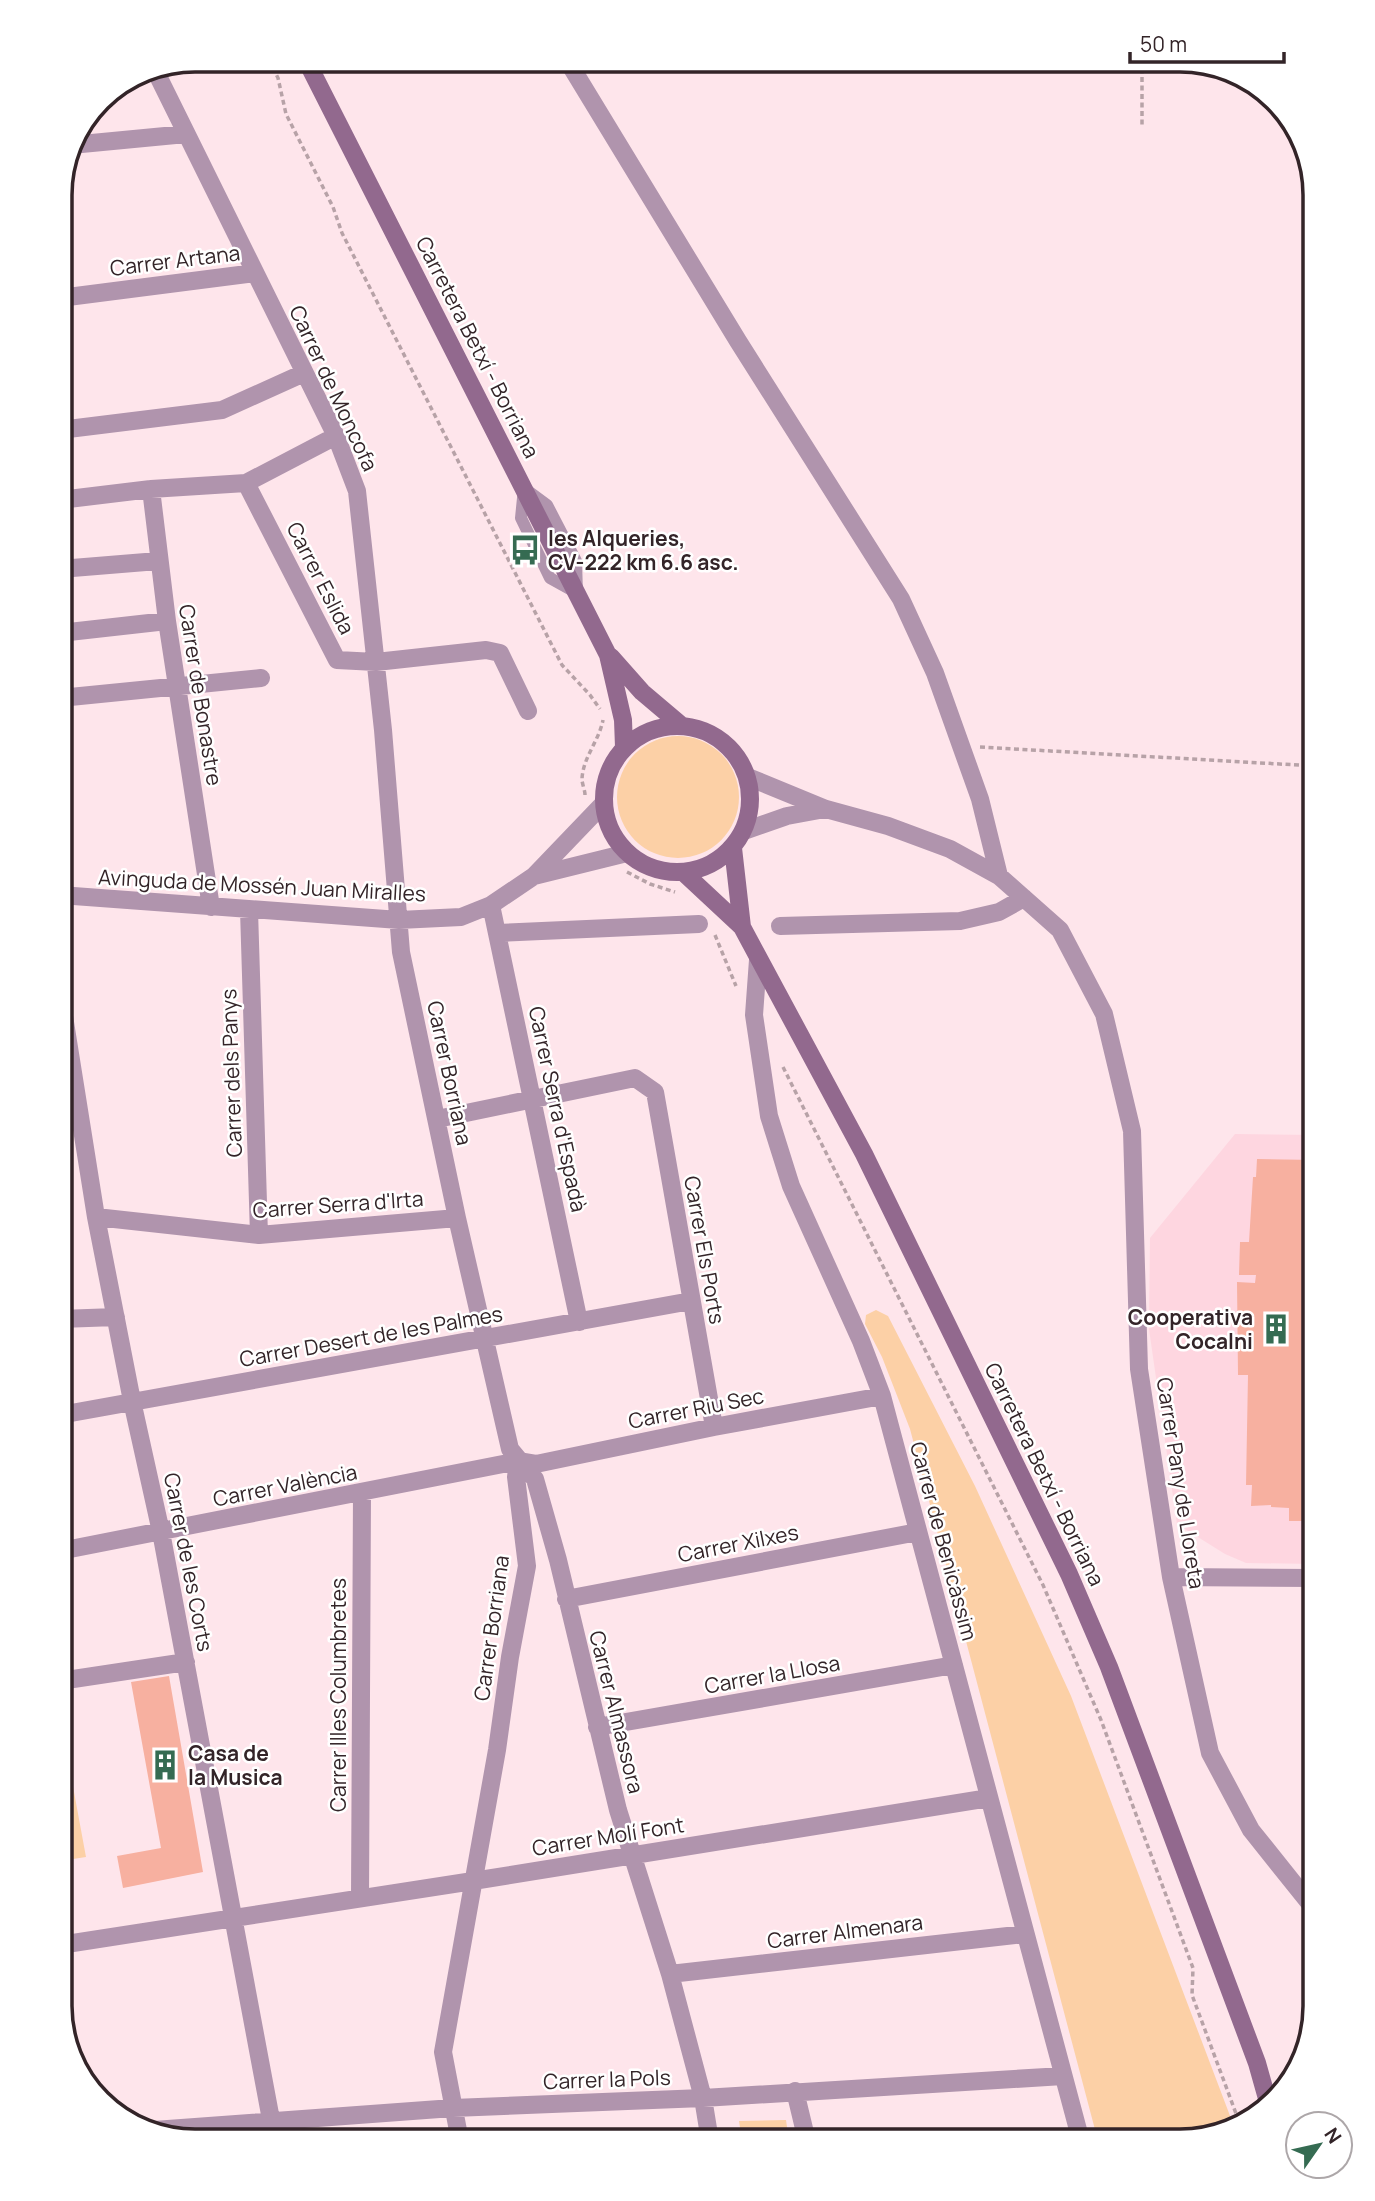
<svg xmlns="http://www.w3.org/2000/svg" width="1375" height="2201" font-family="Manrope,sans-serif">
  <rect width="100%" height="100%" fill="#fee5eb"/>
  <path fill="#fed6e0" d="M1235,1134L1315,1135V1564L1246,1563L1225,1554L1177,1524L1149,1329L1150,1238Z"/>
  <path fill="#fcd0a6" d="M617 797a61 61 0 1 1 122 0a61 61 0 1 1-122 0Z
    M876,1310L888,1316L975,1486L1071,1696L1235,2129L1180,2141H1098L910,1429L882,1357L865,1324L866,1315Z
    M60,1716L86,1857L60,1861Z
    M786,2120L789,2141H742L739,2121Z"/>
  <path fill="#f7b0a0" d="M1257,1159L1315,1160V1521H1289V1508L1271,1507V1505L1251,1506L1252,1485H1246L1248,1375H1238L1237,1282L1255,1283L1256,1275H1239L1240,1242H1249L1253,1177H1256Z
    M169,1676L203,1872L123,1888L117,1856L161,1848L131,1682Z"/>
  <g fill="none" stroke-linecap="round" stroke-linejoin="round">
    <path stroke="#b7a2a7" stroke-width="3.5" stroke-dasharray="5 3.5" stroke-linecap="butt" d="M269,60L278,78L286,114L333,207L342,233L562,665L590,695L600,709
      M1142,60V127
      M980,747L1315,766
      M585,795C585,790 582,784 582,779C583,757 599,741 603,720
      M627,872L650,884L675,892
      M715,935L736,986
      M783,1067L1043,1585L1101,1720L1193,1968L1192,1995L1241,2127"/>
    <path stroke="#b094ad" stroke-width="12" d="M524,488L547,505L576,561L577,593L550,578L521,518Z"/>
    <path stroke="#b094ad" stroke-width="18" d="M567,60L738,341L901,599L935,673L980,799L999,876
      M154,68L336,436L357,491L383,730L401,952L457,1218L510,1449L535,1479L558,1560L618,1810L670,1974L703,2098L710,2141
      M71,145L186,134
      M60,298L255,273
      M60,430L222,410L304,373
      M246,483L337,660L376,662L486,650L500,653L528,711
      M151,489L167,621L211,907
      M60,500L151,489L246,483L336,436
      M60,569L158,561
      M60,633L167,621
      M60,698L261,678
      M748,777L826,809L888,826L950,849L999,876L1060,930L1104,1014L1132,1131L1139,1369L1171,1577L1210,1753L1251,1830L1315,1910
      M744,831L787,816L825,809
      M534,876L627,853
      M60,895L399,920L461,917L491,905L534,876L604,803
      M491,905L579,1322
      M249,910L259,1235
      M780,926L960,921L999,912L1024,898
      M497,933L699,924
      M758,960L754,1015L769,1116L791,1186L861,1341L882,1396L1081,2141
      M60,991L96,1217L132,1401L161,1532L275,2141
      M437,1119L635,1078L655,1092L714,1427
      M96,1217L259,1235L457,1218
      M60,1319L116,1317
      M60,1415L691,1301
      M60,1551L518,1461L536,1464L714,1427L882,1396
      M1171,1577L1315,1578
      M566,1599L918,1532
      M60,1681L186,1662
      M597,1727L954,1665
      M360,1898L362,1493
      M60,1945L473,1881L989,1798
      M670,1974L1025,1934
      M795,2091L807,2141
      M154,2130L453,2108L703,2098L1063,2076
      M460,2141L443,2052L497,1750L510,1657L527,1566L516,1477L518,1461"/>
    <path stroke="#92698e" stroke-width="18" d="M306,60L608,655L623,720L624,747
      M611,657L642,692L681,725
      M604 799a73 73 0 1 1 146 0a73 73 0 1 1-146 0Z
      M733,848L742,927
      M683,872L742,927L864,1154L1069,1574L1109,1667L1257,2063L1268,2102"/>
  </g>
  <defs>
    <g id="bus-bare" transform="scale(2.415)"><path d="M-5-6H5V4H4V6H2V4H-2V6H-4V4H-5ZM-3.5-4V0h7V-4ZM-3.5 1.2v1.5H-2V1.2ZM2 1.2v1.5H3.5V1.2Z" fill="#356b52" stroke="#fff" stroke-width="2.5" paint-order="stroke"/></g>
    <g id="building-bare" transform="scale(2.415)"><path d="M-4-6H4V6H1V3H-1V6H-4ZM-2.5-4.3h1.7v1.8h-1.7ZM.8-4.3h1.7v1.8H.8ZM-2.5-1h1.7V.8h-1.7ZM.8-1h1.7V.8H.8Z" fill="#356b52" stroke="#fff" stroke-width="2.5" paint-order="stroke"/></g>
  </defs>
  <g fill-rule="evenodd">
    <use href="#bus-bare" x="525" y="550"/>
    <use href="#building-bare" x="1276" y="1329"/>
    <use href="#building-bare" x="165" y="1765"/>
  </g>
  <g text-anchor="middle" dominant-baseline="central" stroke-width="5" stroke-linejoin="round" paint-order="stroke">
    <g font-size="21" fill="#332428" stroke="#fff">
      <text transform="translate(175 260) rotate(-7)">Carrer Artana</text>
      <text transform="translate(478 347) rotate(63)">Carretera Betxí - Borriana</text>
      <text transform="translate(334 388) rotate(65)">Carrer de Moncofa</text>
      <text transform="translate(321 578) rotate(63)">Carrer Eslida</text>
      <text transform="translate(201 695) rotate(81)">Carrer de Bonastre</text>
      <text transform="translate(262 885) rotate(3)">Avinguda de Mossén Juan Miralles</text>
      <text transform="translate(231 1073) rotate(-92)">Carrer dels Panys</text>
      <text transform="translate(450 1073) rotate(78)">Carrer Borriana</text>
      <text transform="translate(558 1109) rotate(78)">Carrer Serra d'Espadà</text>
      <text transform="translate(338 1204) rotate(-4)">Carrer Serra d'Irta</text>
      <text transform="translate(705 1250) rotate(80)">Carrer Els Ports</text>
      <text transform="translate(371 1336) rotate(-10)">Carrer Desert de les Palmes</text>
      <text transform="translate(696 1408) rotate(-11)">Carrer Riu Sec</text>
      <text transform="translate(1045 1474) rotate(64)">Carretera Betxí - Borriana</text>
      <text transform="translate(1181 1483) rotate(81)">Carrer Pany de Lloreta</text>
      <text transform="translate(285 1485) rotate(-11)">Carrer València</text>
      <text transform="translate(944 1541) rotate(75)">Carrer de Benicàssim</text>
      <text transform="translate(738 1543) rotate(-11)">Carrer Xilxes</text>
      <text transform="translate(189 1562) rotate(79)">Carrer de les Corts</text>
      <text transform="translate(491 1628) rotate(-82)">Carrer Borriana</text>
      <text transform="translate(772 1674) rotate(-10)">Carrer la Llosa</text>
      <text transform="translate(338 1695) rotate(-90)">Carrer Illes Columbretes</text>
      <text transform="translate(617 1712) rotate(76)">Carrer Almassora</text>
      <text transform="translate(608 1836) rotate(-9)">Carrer Molí Font</text>
      <text transform="translate(845 1931) rotate(-7)">Carrer Almenara</text>
      <text transform="translate(607 2079) rotate(-2)">Carrer la Pols</text>
    </g>
    <g font-size="21" font-weight="bold" fill="#332428" stroke="#fff" text-anchor="start">
      <text x="548" y="538">les Alqueries,<tspan x="548" dy="24">CV-222 km 6.6 asc.</tspan></text>
      <text x="1253" y="1317" text-anchor="end">Cooperativa<tspan x="1253" dy="24">Cocalni</tspan></text>
      <text x="188" y="1753">Casa de<tspan x="188" dy="24">la Musica</tspan></text>
    </g>
  </g>
  <path d="M0 0H1375V2201H0ZM195 72H1180A123 123 0 0 1 1303 195V2006A123 123 0 0 1 1180 2129H195A123 123 0 0 1 72 2006V195A123 123 0 0 1 195 72Z" fill="#fff" fill-rule="evenodd"/>
  <path fill="none" stroke="#332428" stroke-width="3.5" d="M195 72H1180A123 123 0 0 1 1303 195V2006A123 123 0 0 1 1180 2129H195A123 123 0 0 1 72 2006V195A123 123 0 0 1 195 72Z"/>
  <g transform="translate(1319 2145) rotate(56)"><circle r="33" fill="#ffffff" stroke="#ada7a9" stroke-width="2"/>
  <path d="M0-5L12 26L0 18L-12 26Z" fill="#356b52"/>
  <text y="-10" font-size="19" font-weight="bold" text-anchor="middle" fill="#332428">N</text>
  </g>
  <path d="M1130 52v10h154v-10" fill="none" stroke="#332428" stroke-width="3.5"/>
  <text x="1140" y="52" font-size="21" fill="#332428" stroke="#ffffff" stroke-width="5" paint-order="stroke">50 m</text>
</svg>
